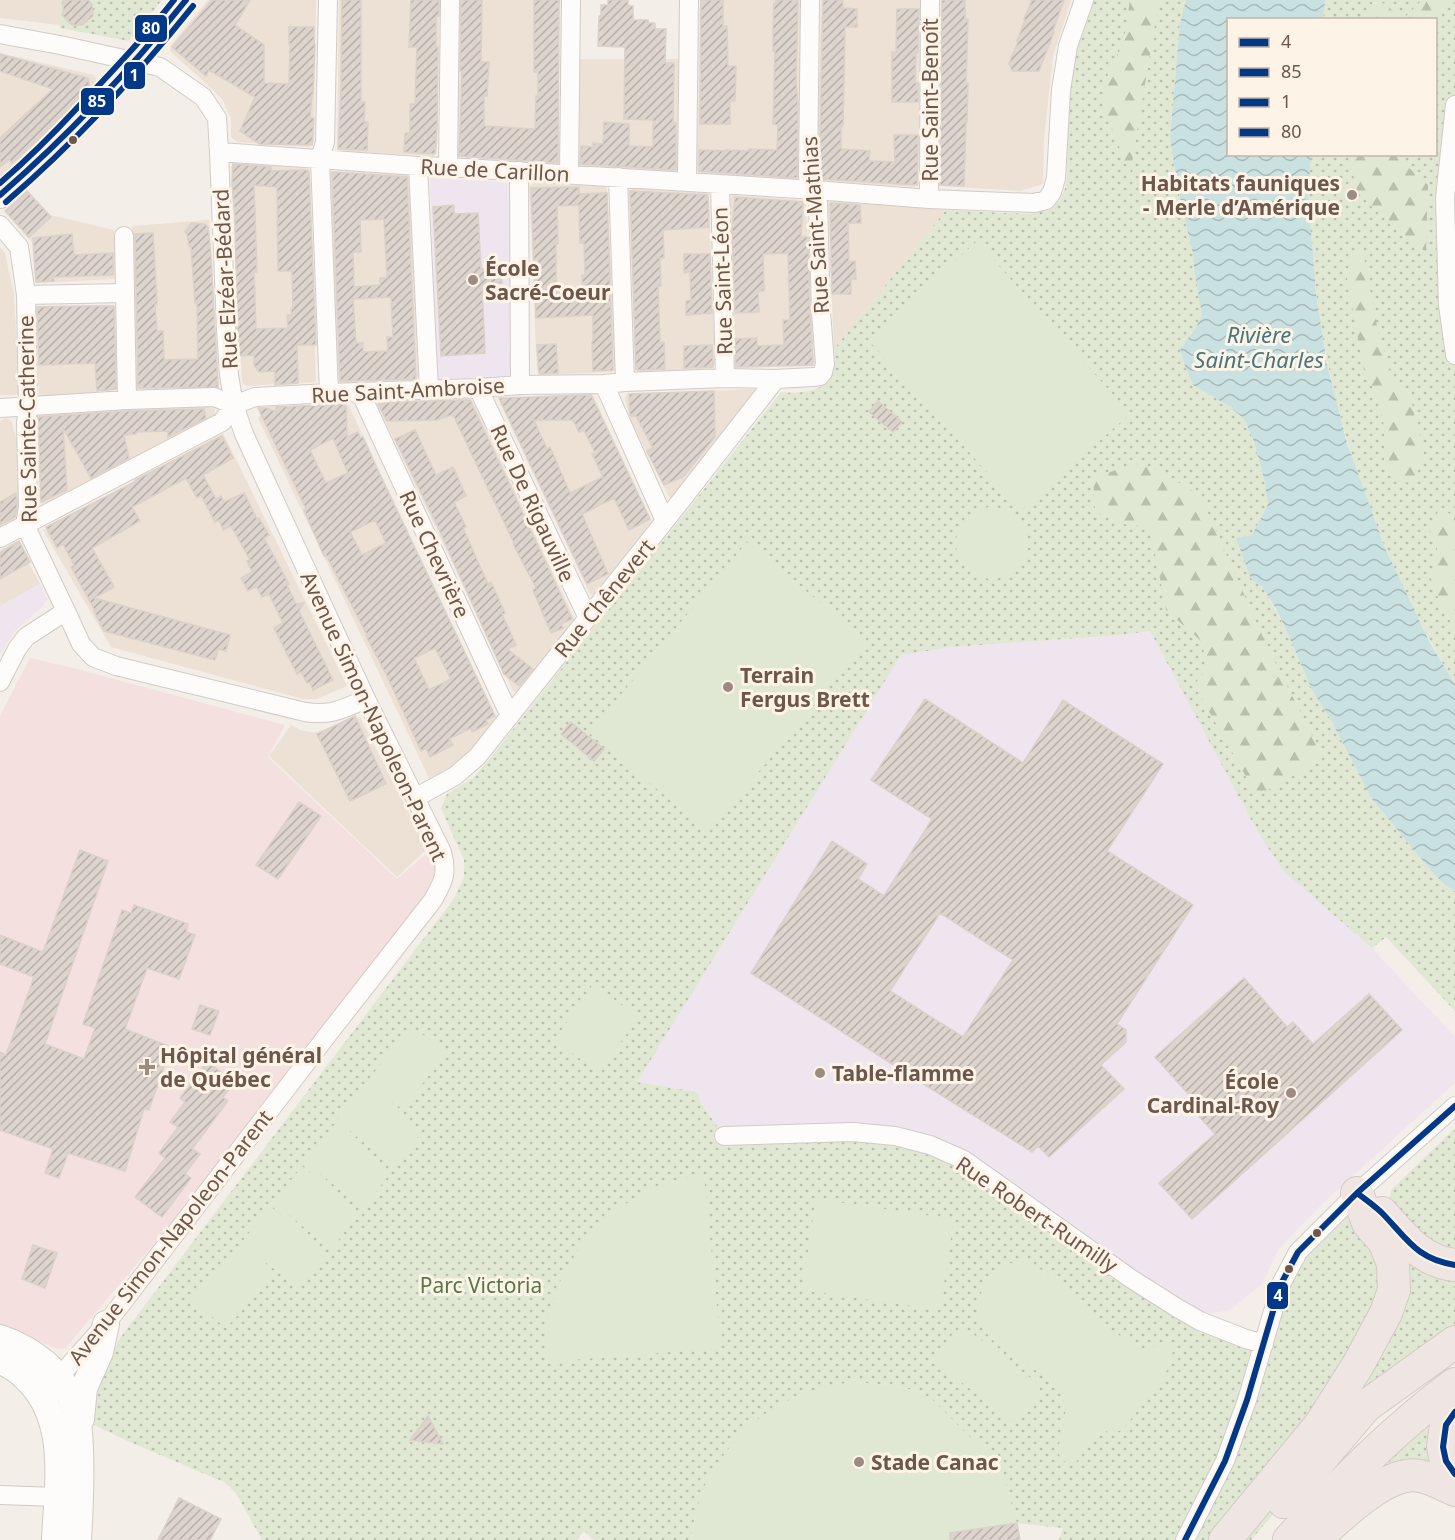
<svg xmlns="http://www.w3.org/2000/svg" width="1455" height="1540" font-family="'Noto Sans',sans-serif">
  <defs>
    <pattern id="grass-dots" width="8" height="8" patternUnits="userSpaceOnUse" patternTransform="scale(1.5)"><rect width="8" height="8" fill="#e0e8d3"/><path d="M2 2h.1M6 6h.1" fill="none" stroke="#babfad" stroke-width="1.8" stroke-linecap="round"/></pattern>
    <pattern id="forest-firs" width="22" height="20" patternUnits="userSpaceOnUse" patternTransform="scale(1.5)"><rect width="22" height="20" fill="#e0e8d3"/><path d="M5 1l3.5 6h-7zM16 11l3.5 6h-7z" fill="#babfad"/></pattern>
    <pattern id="water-waves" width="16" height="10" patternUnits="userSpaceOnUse" patternTransform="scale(1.5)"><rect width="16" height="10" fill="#cae1e2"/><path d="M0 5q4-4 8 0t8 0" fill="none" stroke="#a8b9b9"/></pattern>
    <pattern id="building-hatch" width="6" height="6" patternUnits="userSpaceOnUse" patternTransform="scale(1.5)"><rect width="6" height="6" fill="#dcd4cd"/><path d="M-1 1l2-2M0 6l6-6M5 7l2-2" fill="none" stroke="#b7afa8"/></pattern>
  </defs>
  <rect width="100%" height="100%" fill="#f3eee7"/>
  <path fill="#ece1d4" d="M0,0H60V25L0,18Z
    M208,0H316L314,142L310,147L237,142L231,137V118L222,99L210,87L170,51L171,45Z
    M339,0H440L437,152L433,156L341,151L337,148Z
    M460,0H560L558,159L553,164L461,159L458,154Z
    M700,0H801L799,175L794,180L700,174L697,170Z
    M821,0H922L919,183L914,187L821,181L817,176Z
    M941,0H1071L1053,56L1044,139L1043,184L1020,191L941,186L938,182Z
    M0,53L94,75L98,83L94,89L0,176Z
    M580,59H679L678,168L675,172L579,167L577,163Z
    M235,163L305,168L310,174L316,382L246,386L242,382L231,167Z
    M333,171L406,174L410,178L418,376L415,380L342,384L337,380L330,175Z
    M534,183L604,186L607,189L616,368L613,372L541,375L537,371L529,186Z
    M632,188L707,193L709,199L715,364L711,369L639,373L635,369L629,192Z
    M27,191L50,215L114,230L116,275L114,279L37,283L35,281L32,243L6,213V210Z
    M732,195L803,200L806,203L815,363L813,366L737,368L735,365L730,198Z
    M831,201L946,210L834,349L828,204Z
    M209,220L219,385L218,388L139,389L136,386L132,226Z
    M0,247L5,253L14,295L19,391L17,395H0Z
    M113,305L115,308L118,389L43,398L39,396L35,308L37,306Z
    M754,389L756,391L671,498L669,497L631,422L625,399L626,394Z
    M592,393L651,520V522L593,595L590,594L499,401V399Z
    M469,398L472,399L574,618V621L517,692L513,691L377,404L379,401Z
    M214,406L216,416L43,504L40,501L36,416L37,413Z
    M268,406H349L495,715L496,718L463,760L430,780L258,418Z
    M6,418L11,421L17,441L19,515L17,519L0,528V421Z
    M223,433L347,686L316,699H303L111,647L43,530Z
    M15,542L18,544L40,584L0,606V550Z
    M360,717L427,849L397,877L269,756L291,725L300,730L314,733Z"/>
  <path fill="#efe5ef" d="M430,178L508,183L515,377L437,379Z
    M40,584L47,599L43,606L14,632L0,654V606Z
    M1150,631L1256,829L1283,871L1372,948L1455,1037V1083L1323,1203L1279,1249L1262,1284L1230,1310L1212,1313L1179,1309L724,1136L701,1103L697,1092L636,1082L901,655L953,647L1120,635Z"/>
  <path fill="#f5e0e0" d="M30,658L73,668L285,725L268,757L397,879L432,849L435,862V872L430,889L422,903L166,1230L68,1345L63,1349L55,1348L19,1333L0,1328V716Z"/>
  <path fill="url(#grass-dots)" d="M58,0H162L129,41L60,28Z
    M1090,0H1186L1180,24L1170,137L1178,190L1193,254L1194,269L1202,315L1195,329L1180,349L1185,366L1193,385L1229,406L1244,419L1254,442L1264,479L1268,504L1252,535L1237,538L1288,634L1312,690L1332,722L1371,798L1432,872L1445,885L1455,891V1011L1386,937L1372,948L1283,871L1256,829L1150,631L1120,635L953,647L901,655L637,1082L697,1092L701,1103L724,1136L853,1132L964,1160L1130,1278L1264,1344L1281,1284L1357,1193L1455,1265V1342L1366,1406L1251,1540H1059L1063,1528L1017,1523L950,1533L917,1391L890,1385L851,1382L695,1516L691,1540H594L584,1531L577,1540H262L236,1493L224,1482L130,1442L92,1424L93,1401L104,1371L120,1338L453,900L464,878V860L441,808L447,794L473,778L488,761L781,392C800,394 829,393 834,368C836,362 835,355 834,349L946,210L1030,214L1047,210L1061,197L1065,189L1067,176L1066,86L1076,41Z
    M1325,0H1455V105L1445,198L1455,355V684C1376,554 1325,406 1312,255C1311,235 1308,215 1308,196C1308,182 1310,168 1311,155L1436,154V20L1323,19Z
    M1455,1128V1256L1431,1249L1389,1205L1391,1190Z
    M1425,1427L1432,1430L1430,1471L1388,1465L1390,1459Z"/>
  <path fill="url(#forest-firs)" d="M1130,0H1159L1130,174L1103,106L1109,68L1123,45Z
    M1373,0H1379L1403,19L1422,0H1448L1436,29V20L1368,19Z
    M1349,155H1398V158L1428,185L1426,252L1397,231L1357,192Z
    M1363,252L1379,337L1392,374L1412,403L1416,424L1425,449L1413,484L1402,481L1384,463V426L1378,399L1363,366L1347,278L1351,253Z
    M1137,464L1159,471L1200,495L1267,646L1322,755L1302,771L1257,796L1194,685L1209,666L1200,640L1166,610L1150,527L1122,524L1095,511L1093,477Z
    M1439,510L1451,514L1455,527V631L1429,580L1434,571L1437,548L1429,528Z"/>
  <path fill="#e0e8d3" d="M977,241L1130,414L1021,510L869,341Z
    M956 543a36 36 0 1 1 72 0a36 36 0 1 1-72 0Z
    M747,542L867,641L709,832L589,733Z
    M593,984L638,1017L600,1072L554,1041Z
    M410,1025L446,1052L403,1110L367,1082Z
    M365,1084L422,1132L394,1168L337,1120Z
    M334,1125L391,1172L363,1209L305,1161Z
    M302,1166L359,1213L331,1250L274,1202Z
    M704,1175L721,1348L546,1362L548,1315L564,1271L584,1242L612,1213L641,1194L665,1182Z
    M816,1199L954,1219L940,1310L802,1290Z
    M270,1206L327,1254L299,1289L241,1243Z
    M241,1244L275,1275L226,1328L190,1299Z
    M1025,1262L1042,1270L1057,1281L1075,1301L1095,1319L1134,1345L1144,1349L1153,1347L1161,1342L1169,1345L1173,1351L1170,1363L1163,1379L1123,1429L1113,1434L1103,1430L1091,1438L1075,1464L1063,1461L1057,1451C1063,1432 1071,1407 1059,1389C1050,1375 1031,1369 1018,1360C991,1342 964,1319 985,1286C1000,1263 998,1264 1025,1262Z
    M962,1327L968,1330L1037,1383L1040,1387V1392L1019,1421L1015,1422L1008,1419L941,1366L936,1360C938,1351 953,1331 962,1327Z
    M851,1382L891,1385L917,1391L933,1400L971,1438L997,1453L1017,1523L1020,1540H691C694,1525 696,1510 701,1495C705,1482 713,1470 721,1459C752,1413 797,1390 851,1382Z"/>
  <path fill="url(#water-waves)" d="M1186,0H1325L1323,19L1228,20V154L1311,155L1308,196L1316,294L1327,364L1347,443L1385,548L1430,643L1455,684V891L1445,885L1432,872L1371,798L1332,722L1312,690L1288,634L1276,609L1262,586L1251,579L1236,538L1252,535L1268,504L1264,479L1254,442L1244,419L1229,406L1193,385L1185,366L1180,349L1195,329L1202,315L1194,269L1193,254L1178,190L1170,137L1180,24Z"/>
  <path fill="url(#building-hatch)" stroke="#dbd1ca" stroke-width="1.5" fill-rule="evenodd" d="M63,0H88L92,4L93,16L82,25H72L63,16Z
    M212,0H250L235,25L264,45V83L289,84L290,44H289V27H314V44H315L313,94H312L310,118H314L312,145L260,144L249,137L240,131L255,97L209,70L206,76L172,47Z
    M342,0H361V102H365L364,122H368L367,150L338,149L341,89Z
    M411,0H439V16H436V47H438L437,128L435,154L404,152L405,133H410V104H415L417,47H409Z
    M461,0H482L481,62H489L487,96L484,95V126L535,129L536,96H538V72H534V0H559L558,163L459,156L462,71H460Z
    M608,0H628V6H633V20H648V23H654L655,24V29H666L665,63H674L673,123H676V170L580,164L581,146L593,147V143L603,144L604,122L629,124V146L653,147V120L624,119L625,47L598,46L599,16H601V5H608Z
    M701,0H723V26H727L728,66H736L735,101H730V124H700Z
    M776,0H798L796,82L798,104L797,178L699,171V150L725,151V150L749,151V149L777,150L778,125L773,124L775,52L773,51V27L774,3H776Z
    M823,0H843V8L857,9V27H845L843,126H841V149L870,151L869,161L895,162L894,135H918L917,185L822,179L819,174Z
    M942,0H965V19H968L966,83H968L967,122H966L964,186L940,185Z
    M1032,0H1064L1053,31L1054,32L1039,71H1012L1009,63L1018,42L1017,41L1025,20L1024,19Z
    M897,9H919L918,53H916L915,83H918V102H892V52L896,53Z
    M0,54L88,78L90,87L50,129L12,163L9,160L0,167V138L53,89L0,71Z
    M233,164L271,167V171L308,170L309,172L316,345H297L298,383L275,385V371L259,372L254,365V355L240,356L237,328L235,217L232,184ZM254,185L277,187L278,271H292L293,309H291L292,315H287L288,328L256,329L254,272H257Z
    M332,172L407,177L416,379L340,381ZM384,219L387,278H380V285L354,287L353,252H361L360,220ZM391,297L393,337H387L388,351L363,352V343H356L353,299Z
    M579,187V194L607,193L613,370L593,371L592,342L593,341V315L536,318L531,188ZM579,205L580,243H584L585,275H582L583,300L560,301L559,287H556V244H558L557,206Z
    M27,191L51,217L29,237L5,211Z
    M630,191L708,195L709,227L663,230L664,258H660L661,286H658L660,342H664L665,369L637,370L636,369Z
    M735,197L803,202L801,237H808L810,313L813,365L736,367L735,339L757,338V346L784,345L783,320H790L788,253L763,254L764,291H758L759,312L735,313L732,229Z
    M830,203L860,205L861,223H848L849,262L855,261L856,279H851V294H832Z
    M454,205V214L478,213L481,269L501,267L502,283L482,285L485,353L441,356L433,207Z
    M191,223L204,224L208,227L211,256L218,387L138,388L135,234L153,233L157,304H155L157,331H163L164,360L198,359L197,302L195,303L191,246H189L187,234L185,232Z
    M72,234L74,255L113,253V275L53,277L54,281L36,282L33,238Z
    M684,254H710L712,313L686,315V301L691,300L690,272L684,273Z
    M88,306H114L116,389L97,391L95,363L39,365L37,307Z
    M556,344L558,373L539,374L537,345Z
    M712,345L713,367L684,368V346Z
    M714,391L715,437L683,477L664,485L647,451L653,448L636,416H631L630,415L629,394Z
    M591,395L650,519L629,530L614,498L582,514L608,574L587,584L499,398ZM534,420H573L579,432L584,430L595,453L592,454L603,477L570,493L550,447L547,449Z
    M470,400L572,619L561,624L563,628L551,633L533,590L536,588L513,544L514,543L454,417L452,415L436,420L387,421L378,404L394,402Z
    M878,401L902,422L893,432L869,412Z
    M346,404L347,437L358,432L360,438L363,437L379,473L495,716L486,720L488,724L472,732L471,728L449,739L453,745L430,757L426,748L421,751L388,678L366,636L367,635L326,555L324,556L304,510L306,509L258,408H267L276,412V407ZM333,438L348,473L326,483L310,450ZM375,520L386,543L362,555L350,532ZM435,648L451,679L429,690L414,658Z
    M204,409L206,418L168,437V431L136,432V434L124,435L129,458L91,478L63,428L67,490L41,502L38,417L128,411Z
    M415,430L436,475L453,467L466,496L454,502L466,527L463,528L488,584L491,582L505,613L502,614L516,645L507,649L533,669L519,686L504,674L438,527L395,439Z
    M222,436L233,458L203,475L216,499L221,496L224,502L244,493L257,519L259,518L269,535L264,538L289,584L287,585L296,604L304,603L299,611L333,680L313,690L310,682L307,683L301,672L297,674L274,628L283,623L269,594L262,597L256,586L248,591L241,578L252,572L247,561L250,560L231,526L223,530L219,520L215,522L201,495L197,498L186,478L132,507L140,521L92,548L114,587L94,598L230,635L226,651L218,649L215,660L104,631L94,611H95L71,567L74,565L63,544L57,548L46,527L135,482V480Z
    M16,493L17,506L15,517L0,525V502Z
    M19,541L30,562L0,579V553Z
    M925,699L1023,763L1063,700L1163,764L1107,851L1193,905L1117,1024L1126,1030V1042L1101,1065L1124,1089L1049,1157L1038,1146L1032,1152L909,1075L751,973L832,841L867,864L858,879L884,896L932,819L871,780ZM940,913L1013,960L963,1037L890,991Z
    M355,716L386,784L350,801L317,734Z
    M571,722L604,749L594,761L561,734Z
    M299,802L321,816L278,879L256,865Z
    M80,850L108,861L45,1044L84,1059L95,1028L83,1024L122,910L131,913L134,905L188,924L186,932L195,935L179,979L147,968L125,1029L171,1047L149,1110L144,1109L125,1171L68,1153L59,1178L45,1173L53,1149L0,1130V1052L6,1055L34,977L0,964V935L43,952Z
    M1244,978L1287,1027L1293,1022L1313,1044L1369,994L1402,1030L1192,1219L1159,1183L1215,1134L1193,1110L1198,1105L1155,1057Z
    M200,1005L219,1011L210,1035L192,1029Z
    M207,1062L235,1082L223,1097L228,1101L192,1149L200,1154L185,1174L191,1178L162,1217L135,1197L165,1158L159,1153L178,1127L170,1122L185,1102L180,1098Z
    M33,1245L57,1253L45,1288L22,1279Z
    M428,1416L443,1444L410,1440Z
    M179,1498L221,1519L210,1540H158Z
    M1017,1523L1020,1540H950V1533Z"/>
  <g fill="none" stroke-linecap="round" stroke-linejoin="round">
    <g stroke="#d2cbc6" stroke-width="20">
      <path id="street" d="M328,0L325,142L320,159L329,393
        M0,34L60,45L160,67L203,97L217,118L219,152L418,166L448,167L815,190L929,199L1034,203L1046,200L1052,192L1056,178L1061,90L1068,46L1084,0
        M1455,105L1445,198L1448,305L1455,355
        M418,166L429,390
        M448,167L450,0
        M519,171L520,385
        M569,174L571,0
        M618,177L625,382
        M687,182L689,0
        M720,184L725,378
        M929,199L930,0
        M0,225L19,247L26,295L28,406L26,423L28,507L25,525L66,611
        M124,236L125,293
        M26,295L125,293L127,400
        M604,384L665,521
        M478,388L588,618
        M360,392L510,716
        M0,408L127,400L214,397L234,405L255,397L329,393L478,388L520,385L604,384L625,382L725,378L776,379L813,377L820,376L823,372L825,364L821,312L818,203L815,190L808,177L810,0
        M0,538L222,422L234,405
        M0,682L17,649L26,637L66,611L81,644L93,657L116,666L305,712C331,716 343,709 366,699
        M415,798L455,776L477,757L665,521L776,379
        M724,1136L853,1132L895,1136L930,1145L964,1160L1130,1278L1179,1309L1200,1321L1246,1339L1264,1344
        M51,1386L106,1324L329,1033L433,900C443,882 448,874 442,852L366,699L244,434L234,405L229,375L226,329L219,152
        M0,1495L57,1497
        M1185,1540L1225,1461L1247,1400L1281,1284L1298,1252L1357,1193L1455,1106"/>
    </g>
    <g stroke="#d2cbc4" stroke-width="28">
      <path id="secondary" d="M0,195L60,140L135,62
        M0,1338C33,1349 64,1373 75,1407C79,1420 79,1435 80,1448C81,1479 80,1509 78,1540
        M0,1361C11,1365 19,1371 27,1379C70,1420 57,1487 55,1540
        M81,1419L84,1388L100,1352L106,1324"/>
    </g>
    <g stroke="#d3cac5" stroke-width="34">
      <path id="highway" d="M1382,1213C1403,1237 1422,1262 1455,1265
        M1455,1412L1446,1425L1443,1447L1446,1461L1455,1474
        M1284,1502L1366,1406L1455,1342
        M1225,1540L1320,1425L1358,1365L1386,1313L1394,1290L1393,1264L1384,1241L1368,1223L1357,1193
        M1289,1540C1340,1484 1394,1429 1455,1384
        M1314,1540C1338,1519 1387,1469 1420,1476C1432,1478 1444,1485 1455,1490"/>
    </g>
    <use href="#street" stroke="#fdfcfb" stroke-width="18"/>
    <use href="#secondary" stroke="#fdfcfb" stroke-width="26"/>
    <use href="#highway" stroke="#efe6e3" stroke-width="32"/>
    <g stroke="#fdf3e6" stroke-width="10">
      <path id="bus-1" d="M1357,1193C1366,1200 1375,1206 1383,1214C1408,1240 1417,1259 1455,1265
        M1455,1412L1446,1425L1443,1447L1446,1461L1455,1474
        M1185,1540L1225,1461L1247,1400L1281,1284L1298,1252L1357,1193L1455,1106"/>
    </g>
    <g stroke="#fdf3e6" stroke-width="10">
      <path id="bus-2" d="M0,195C68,136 130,70 186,0"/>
    </g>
    <g stroke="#fdf3e6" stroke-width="10">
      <path id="bus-3" d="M6,202C74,143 137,76 193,6"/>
    </g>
    <g stroke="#fdf3e6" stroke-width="10">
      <path id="bus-4" d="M0,183C28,159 54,133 79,106C112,72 145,37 174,0"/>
    </g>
    <use href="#bus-1" stroke="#013888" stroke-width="6"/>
    <use href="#bus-2" stroke="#013888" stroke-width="6"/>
    <use href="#bus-3" stroke="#013888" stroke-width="6"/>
    <use href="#bus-4" stroke="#013888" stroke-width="6"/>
  </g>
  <g fill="#6d564b" stroke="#fdf3e6" stroke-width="2">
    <circle cx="73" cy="140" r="5"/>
    <circle cx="1317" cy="1233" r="5"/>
    <circle cx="1289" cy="1269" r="5"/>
  </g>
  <g fill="#9c8b82" stroke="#fdf3e6" stroke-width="2">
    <circle cx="1352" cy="195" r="6"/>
    <circle cx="473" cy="280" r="6"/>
    <circle cx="728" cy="687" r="6"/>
    <path d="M144 1058h6v6h6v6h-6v6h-6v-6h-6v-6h6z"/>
    <circle cx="820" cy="1073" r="6"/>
    <circle cx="1291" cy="1093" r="6"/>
    <circle cx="859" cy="1462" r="6"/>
  </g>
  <g text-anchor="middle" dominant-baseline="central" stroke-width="6" stroke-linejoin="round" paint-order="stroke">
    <g font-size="21" fill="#6d564b" stroke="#fdf3e6">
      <text transform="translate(930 100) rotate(-90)">Rue Saint-Benoît</text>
      <text transform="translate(495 170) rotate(3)">Rue de Carillon</text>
      <text transform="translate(815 225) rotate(-94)">Rue Saint-Mathias</text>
      <text transform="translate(225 279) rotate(-93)">Rue Elzéar-Bédard</text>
      <text transform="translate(722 281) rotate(-92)">Rue Saint-Léon</text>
      <text transform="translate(408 390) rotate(-3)">Rue Saint-Ambroise</text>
      <text transform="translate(27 419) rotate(-91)">Rue Sainte-Catherine</text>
      <text transform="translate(533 503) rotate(65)">Rue De Rigauville</text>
      <text transform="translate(435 554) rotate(65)">Rue Chevrière</text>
      <text transform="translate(604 598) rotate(-51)">Rue Chênevert</text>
      <text transform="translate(374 716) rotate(65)">Avenue Simon-Napoleon-Parent</text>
      <text transform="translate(1037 1214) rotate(34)">Rue Robert-Rumilly</text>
      <text transform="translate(170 1237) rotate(-52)">Avenue Simon-Napoleon-Parent</text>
    </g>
    <g font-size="21" font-weight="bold" fill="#6d564b" stroke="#fdf3e6" text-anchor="start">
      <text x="1340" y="183" text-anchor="end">Habitats fauniques<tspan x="1340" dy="24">- Merle d’Amérique</tspan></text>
      <text x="485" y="268">École<tspan x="485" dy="24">Sacré-Coeur</tspan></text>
      <text x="740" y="675">Terrain<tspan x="740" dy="24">Fergus Brett</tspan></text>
      <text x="160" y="1055">Hôpital général<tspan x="160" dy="24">de Québec</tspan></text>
      <text x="832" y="1073">Table-flamme</text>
      <text x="1279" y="1081" text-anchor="end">École<tspan x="1279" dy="24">Cardinal-Roy</tspan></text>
      <text x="871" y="1462">Stade Canac</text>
    </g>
    <g font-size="21" fill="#567847" stroke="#fdf3e6">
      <text x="481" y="1285">Parc Victoria</text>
    </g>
    <g font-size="22" font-style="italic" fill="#47767f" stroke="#fdf3e6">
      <text x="1259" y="334">Rivière<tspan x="1259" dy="25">Saint-Charles</tspan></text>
    </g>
  </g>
  <g stroke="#fdf3e6" stroke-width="2">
    <rect x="134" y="14" width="34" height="29" rx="6" fill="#013888"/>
    <rect x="123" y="61" width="23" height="29" rx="6" fill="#013888"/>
    <rect x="80" y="87" width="35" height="29" rx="6" fill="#013888"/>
    <rect x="1266" y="1281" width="23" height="29" rx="6" fill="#013888"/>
  </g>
  <g font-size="16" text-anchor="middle" font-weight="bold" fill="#fff">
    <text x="151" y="34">80</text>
    <text x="134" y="81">1</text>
    <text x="97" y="107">85</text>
    <text x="1278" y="1301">4</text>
  </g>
  <rect x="1227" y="18" width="210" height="138" fill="#fdf3e6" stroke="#c3b4a8" stroke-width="1.5"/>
  <rect x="1239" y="38" width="30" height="9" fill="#013888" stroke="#c3b4a8" stroke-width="1.5"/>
  <text x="1281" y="48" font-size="18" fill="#6d564b">4</text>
  <rect x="1239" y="68" width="30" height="9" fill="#013888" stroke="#c3b4a8" stroke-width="1.5"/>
  <text x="1281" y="78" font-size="18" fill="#6d564b">85</text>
  <rect x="1239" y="98" width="30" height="9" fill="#013888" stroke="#c3b4a8" stroke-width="1.5"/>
  <text x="1281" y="108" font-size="18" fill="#6d564b">1</text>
  <rect x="1239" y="128" width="30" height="9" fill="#013888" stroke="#c3b4a8" stroke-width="1.5"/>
  <text x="1281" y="138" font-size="18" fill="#6d564b">80</text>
</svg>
